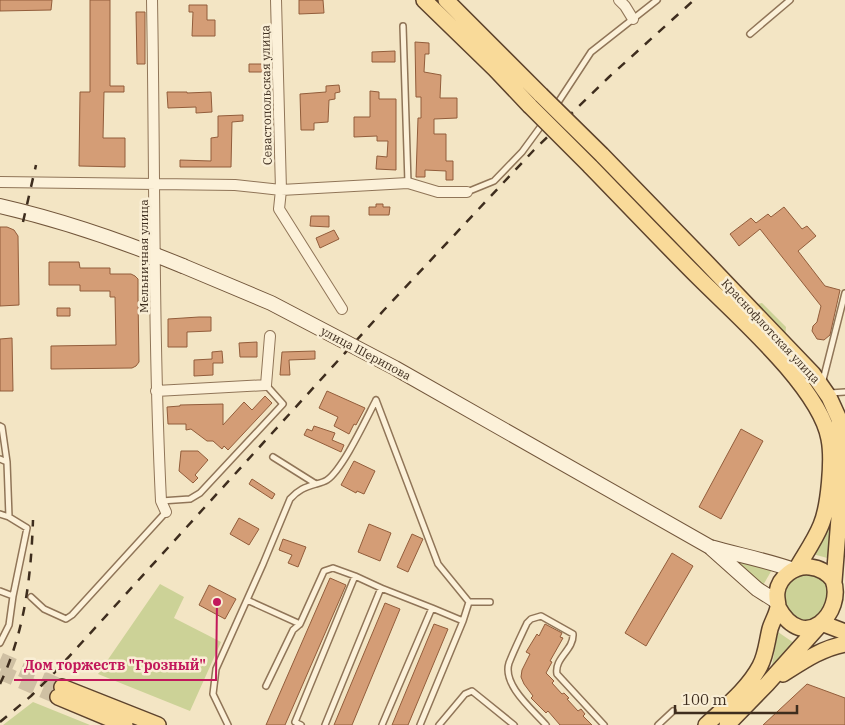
<svg xmlns="http://www.w3.org/2000/svg" width="845" height="725" font-family="'IBM Plex Serif',serif">
  <rect width="100%" height="100%" fill="#f3e5c4"/>
  <path fill="#ccd297" d="M762,303L786,327L785,337L752,305Z
    M830,526L831,559L809,553Z
    M738,561L773,568L762,587Z
    M808,574C831,579 828,590 828,610L810,622C805,621 798,621 794,618C774,603 784,578 808,574Z
    M160,584L184,597L174,618L221,642L190,711L98,674Z
    M778,632L794,643L772,665Z
    M33,702L90,725H3Z"/>
  <path fill="#d49d76" stroke="#925d3b" d="M0,0H52L51,10L0,11Z
    M90,0H110V86H124V92H104L103,138H125V167L79,166L80,92H90Z
    M299,0H323L324,13L299,14Z
    M189,5H207V20H215V36H192L193,12H189Z
    M136,12H145V64H137Z
    M415,42L429,43V54H425L424,72L441,75L440,98H457V118L434,119V134H446V161H453V180H446V171L425,170V177H416L418,118H421V97H416Z
    M395,51V62H372V52Z
    M249,64H264V72H249Z
    M339,85L340,92L335,93V99L329,100L328,122L314,123V130H301L300,94L326,92V86Z
    M370,91L379,92V99H396V170L376,169L377,156L387,157L388,141H377V136L354,137V117H370Z
    M167,92H187V93L211,92L212,112L196,113V107L168,108Z
    M243,115V121L232,122L231,167H180V160L211,161V138L218,137V116Z
    M376,204H383V207H390L389,215H369V207H376Z
    M784,207L802,229L807,226L816,236L798,251L825,286L840,290L830,335L824,340L817,339L812,331L813,326L817,322L821,306L760,229L739,246L730,234L751,218L756,223L768,214L771,217Z
    M311,216H329V227L310,226Z
    M0,227H7L14,230L18,236L19,305L0,306Z
    M334,230L339,239L320,248L316,238Z
    M49,262H79L80,268H110V274H131L135,276L138,279V298L139,362L136,366L132,368L51,369V346L116,345L115,297H110V291H80V285H49Z
    M57,308H70V316H57Z
    M199,317H211V331L187,332V347H168V319Z
    M12,338L13,391H0V339Z
    M257,342V357H240L239,343Z
    M222,351L223,363H213V375L194,376V360L212,359V352Z
    M315,351V359L289,360L290,375H280L282,352Z
    M327,391L365,408L356,425L354,424L349,434L334,426L338,417L319,408Z
    M265,396L272,403L228,450L224,446L222,449L213,441H207L191,429L186,430V424H168L167,407L180,406V405L223,404V425L244,402L252,410Z
    M314,426L335,433L332,440L344,445L341,452L304,435L307,429L312,431Z
    M741,429L763,441L721,519L699,507Z
    M181,451H198L208,460L195,475L198,478L193,483L179,471Z
    M354,461L375,471L364,494L357,491L356,493L341,485Z
    M252,479L275,494L272,499L249,484Z
    M239,518L259,529L249,545L230,534Z
    M369,524L391,533L380,561L358,552Z
    M412,534L423,539L408,572L397,567Z
    M283,539L306,547L298,567L288,563L292,555L279,550Z
    M672,553L693,566L646,646L625,633Z
    M330,578L346,585L285,725H266Z
    M209,585L236,599L225,619L199,605Z
    M385,603L400,609L352,725H334Z
    M434,624L448,629L408,725H392Z
    M545,624L562,633L560,637L563,638L550,661L552,662L546,673L554,681L552,683L562,694L564,693L569,698L567,699L578,711L581,709L585,714L583,716L592,725H560L548,711L546,713L531,698L533,696L524,684L521,677L522,670L530,654L526,652L537,634L539,636Z
    M807,684L845,698V725H763Z"/>
  <g fill="none" stroke-linecap="round" stroke-linejoin="round">
    <path stroke="#cfc0a3" stroke-width="15" stroke-dasharray="15 8" stroke-linecap="butt" d="M0,660L62,687
      M0,672L58,697"/>
    <g stroke="#907558" stroke-width="8">
      <path id="service" d="M403,26L408,183
        M750,34L790,0
        M555,107L591,52L657,0
        M467,192L494,181L522,152L544,122
        M822,384L845,293
        M830,393L845,392
        M376,400L438,564L469,602H490
        M0,426L2,427L7,462
        M273,457L316,484C320,483 324,482 327,480C343,469 366,419 376,400
        M0,459L7,462L9,517L0,514
        M161,501L190,499L200,493L283,404L266,385
        M9,517L27,528L13,596
        M0,591L13,596L9,625L0,643
        M31,597L44,609L66,619L72,615L166,512
        M247,600L300,624
        M266,686L293,630L300,624L324,571L333,568L355,576
        M228,725L213,694L216,669L263,564L290,499C298,490 305,487 316,484
        M301,725L295,722L355,576L381,588
        M325,725L381,588L432,608
        M382,725L432,608L463,621
        M420,725L463,621L469,602
        M439,725L465,694L472,691L514,725
        M546,725C533,710 502,685 509,663C514,650 521,636 527,623L531,619L541,616L573,634C574,650 554,658 557,674L604,725
        M658,725L673,711"/>
    </g>
    <g stroke="#907558" stroke-width="12">
      <path id="minor" d="M152,0C155,167 153,334 161,501L166,512
        M276,0L281,190L408,183L438,192H467
        M619,0L625,6L633,19
        M0,182L235,185L281,190L279,209L342,309
        M156,391L266,385L270,336"/>
    </g>
    <g stroke="#72563b" stroke-width="16">
      <path id="secondary" d="M0,206C61,220 125,242 183,266
        M710,547C738,555 766,560 794,570
        M711,548L757,589L776,601"/>
    </g>
    <g stroke="#5d432d" stroke-width="18">
      <path id="primary" d="M424,0L495,69L530,106
        M446,0L541,95
        M602,155L704,260L813,374L829,397L839,419L843,437L844,455L834,581
        M590,166C626,203 662,241 699,278C736,315 820,388 829,439C833,459 829,506 821,525C815,540 805,554 797,568
        M824,624L845,632
        M783,674C802,662 822,648 845,644
        M62,687L158,725
        M58,697L125,725
        M706,725C725,707 748,689 760,666C766,655 767,641 770,629C772,622 777,614 778,607C778,602 776,598 777,592C779,577 795,565 810,567C819,568 827,572 833,580C845,612 804,655 778,607
        M727,725L767,684L818,627"/>
    </g>
    <use href="#service" stroke="#fcf1d9" stroke-width="5"/>
    <use href="#minor" stroke="#fcf1d9" stroke-width="10"/>
    <use href="#secondary" stroke="#fcf1d9" stroke-width="14"/>
    <use href="#primary" stroke="#f9da99" stroke-width="15"/>
    <path stroke="#3e2d1e" stroke-width="2.5" stroke-dasharray="9 9" stroke-linecap="butt" d="M23,222L36,165
      M0,684C25,631 31,577 33,520
      M0,722L31,696L55,672L384,310L534,150L609,77L694,0"/>
    <g stroke="#72563b" stroke-width="16" stroke-linecap="butt">
      <path id="secondary-bridge" d="M183,266L271,303L395,368L710,547"/>
    </g>
    <g stroke="#5d432d" stroke-width="18" stroke-linecap="butt">
      <path id="primary-bridge" d="M541,95L602,155
        M530,106L590,166"/>
    </g>
    <use href="#secondary-bridge" stroke="#fcf1d9" stroke-width="14"/>
    <use href="#primary-bridge" stroke="#f9da99" stroke-width="15"/>
  </g>
  <g text-anchor="middle" dominant-baseline="central" stroke-width="5" stroke-linejoin="round" paint-order="stroke">
    <g font-size="12" fill="#3e2d1e" stroke="#f9eed5">
      <text transform="translate(266 95) rotate(-91)">Севастопольская улица</text>
      <text transform="translate(143 256) rotate(-90)">Мельничная улица</text>
      <text transform="translate(771 331) rotate(47)">Краснофлотская улица</text>
      <text transform="translate(366 353) rotate(28)">улица Шерипова</text>
    </g>
  </g>
  <path fill="none" stroke="#c2185b" stroke-width="2" d="M217 602L216 680H14"/>
  <circle fill="#c2185b" stroke="#f9eed5" stroke-width="2" cx="217" cy="602" r="5"/>
  <g font-size="14" text-anchor="middle" font-weight="bold" fill="#c2185b" stroke="#f9eed5" stroke-width="5" stroke-linejoin="round" paint-order="stroke">
    <text x="115" y="670">Дом торжеств "Грозный"</text>
  </g>
  <path d="M675 705v8h122v-8" fill="none" stroke="#3e2d1e" stroke-width="2.5"/>
  <text x="682" y="705" font-size="15" fill="#3e2d1e" stroke="#f9eed5" stroke-width="4" paint-order="stroke">100 m</text>
</svg>
